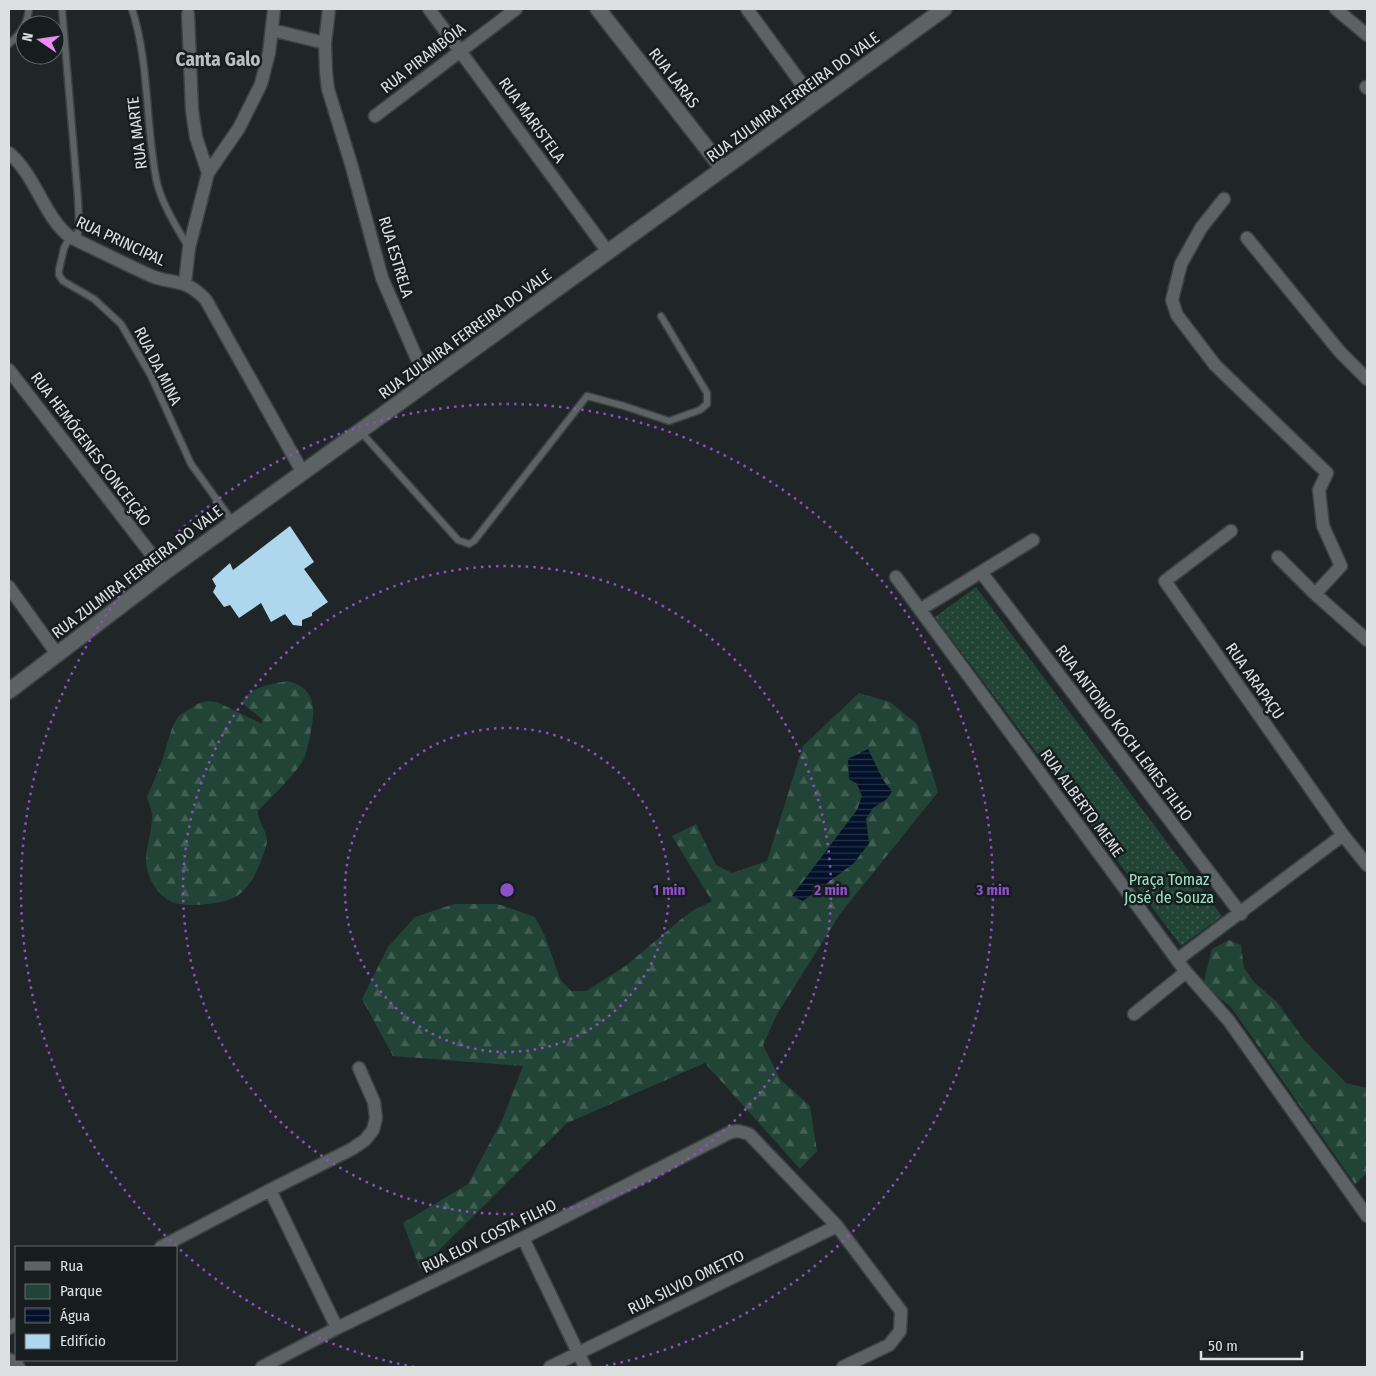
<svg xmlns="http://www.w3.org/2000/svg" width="1376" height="1376" font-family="'Fira Sans Condensed',sans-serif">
  <defs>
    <pattern id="green-dots" width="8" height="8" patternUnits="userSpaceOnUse" patternTransform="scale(1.25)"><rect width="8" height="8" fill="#224436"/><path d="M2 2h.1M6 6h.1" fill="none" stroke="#425f53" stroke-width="1.8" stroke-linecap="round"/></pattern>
    <pattern id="forest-firs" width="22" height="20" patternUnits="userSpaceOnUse" patternTransform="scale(1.25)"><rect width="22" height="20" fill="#224436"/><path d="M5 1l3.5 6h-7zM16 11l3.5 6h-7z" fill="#425f53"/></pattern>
    <pattern id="water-rules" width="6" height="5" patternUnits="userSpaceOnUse" patternTransform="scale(1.25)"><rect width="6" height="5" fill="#021129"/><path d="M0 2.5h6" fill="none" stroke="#263348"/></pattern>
  </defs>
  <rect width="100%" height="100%" fill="#202627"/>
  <path fill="url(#green-dots)" d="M976,587L1222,916L1181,946L935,617Z"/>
  <path fill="url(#forest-firs)" d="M287,681C318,688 315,711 310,736C308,746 306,757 300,765C288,782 272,796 258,811C258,826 270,831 266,847C260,864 253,885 237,896C228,901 218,903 208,904C183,906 166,907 152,882C139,858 151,843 152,819C153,812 149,804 147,797L161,764L173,725L179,716L197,704L207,701L217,702L262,724V719L242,703C249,687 272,684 287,681Z
    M859,693L890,702L917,724L938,792L840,914L776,1016L763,1045L780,1079L810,1106L817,1151L800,1169L705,1063L567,1123L420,1269L403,1223L468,1184L503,1118L523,1066L393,1056L362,999L388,947L415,917L454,904H498L535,917L545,936L560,979L571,991H586L627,965L680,920L694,910L712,901L672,836L696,824L716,865L732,873L767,861L803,746Z
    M1229,940L1241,945L1244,968L1254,982L1277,1002L1305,1041L1346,1083L1367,1088V1173L1355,1184L1231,1007L1203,985L1212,949Z"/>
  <path fill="url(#water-rules)" d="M868,749L883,780L892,791L887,799L873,808L866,819L869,843L854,863L803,901L792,896L857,810L862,796L857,784L849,779L848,759Z"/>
  <path fill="#aed7ee" d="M290,526L314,562L304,569L328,602L312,613V616L302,620V626L293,625L285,614L271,622L261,603L239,618L230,605L224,607L213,592L216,586L212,579L230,563L233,570Z"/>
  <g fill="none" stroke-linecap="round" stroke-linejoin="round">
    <g stroke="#3c4142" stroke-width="9">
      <path id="service" d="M62,9L78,199L79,226L77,240
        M132,9C150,65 145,125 157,183C163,206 177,228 189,248
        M9,44C21,34 27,24 29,9
        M70,237L64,248L59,270V275L63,281L94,299L121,324L151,376L191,464L233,522
        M360,431L458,540L469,544L474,541L587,396L624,406L669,421L700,410L707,404V393L661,316"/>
    </g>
    <g stroke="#3c4142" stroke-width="15">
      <path id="minor" d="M329,9L325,43L326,72L328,89L352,167L382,278L427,382
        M429,9L608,252
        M747,9L815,102
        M1336,9L1367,35
        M188,14L192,110L196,137L208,173
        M272,30L325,43
        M1366,87L1367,88
        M375,116L516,9
        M9,153C36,176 44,217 70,237C95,249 121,262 147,274C172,286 184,276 206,300L303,473
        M1224,199L1201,228L1181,264L1172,300L1177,315L1215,365L1327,473L1319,490L1323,526L1341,566L1315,594
        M1247,238L1340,352L1367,379
        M185,283L189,248L208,173L239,128L261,84L269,53L274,9
        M9,370L165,572
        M1231,531L1165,581L1343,835L1367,865
        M1278,557L1315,594L1367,640
        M981,572L1241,914
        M896,577L1186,972L1229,1021L1367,1216
        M9,587L57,654
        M921,609L1033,540
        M1177,960L1343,835
        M1134,1014L1186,972
        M270,1190L337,1328
        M523,1238L585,1367
        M161,1247L270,1190L352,1149L365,1140L373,1130L376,1118L374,1102L359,1068
        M9,1328L16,1324
        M262,1367L337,1328L523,1238L731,1132L738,1131L749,1134L837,1226L901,1311L900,1331L889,1345L843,1367
        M550,1367L837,1226"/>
    </g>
    <g stroke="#3c4142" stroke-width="18">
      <path id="tertiary" d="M598,9L723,169
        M9,691L165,572L944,9
        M9,1361L17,1367"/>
    </g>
    <use href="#service" stroke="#5d6365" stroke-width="6"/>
    <use href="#minor" stroke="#5d6365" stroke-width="12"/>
    <use href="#tertiary" stroke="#5d6365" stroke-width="15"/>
  </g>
  <g fill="none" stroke="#8e50c6" stroke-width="2.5" stroke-dasharray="2.5 5">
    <circle cx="507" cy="890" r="162"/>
    <circle cx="507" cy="890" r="324"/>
    <path d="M414 1367A486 486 0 1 1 600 1367"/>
  </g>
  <g text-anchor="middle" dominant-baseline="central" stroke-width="5" stroke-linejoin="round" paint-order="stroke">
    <g font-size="16" fill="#dce0e1" stroke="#171d1e">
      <text transform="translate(423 58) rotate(-38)">RUA PIRAMBÓIA</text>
      <text transform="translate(674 78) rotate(52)">RUA LARAS</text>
      <text transform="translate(793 97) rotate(-36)">RUA ZULMIRA FERREIRA DO VALE</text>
      <text transform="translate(532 120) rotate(54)">RUA MARISTELA</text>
      <text transform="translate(137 133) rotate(-97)">RUA MARTE</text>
      <text transform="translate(121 241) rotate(25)">RUA PRINCIPAL</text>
      <text transform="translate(396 257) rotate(73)">RUA ESTRELA</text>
      <text transform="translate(465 334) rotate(-36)">RUA ZULMIRA FERREIRA DO VALE</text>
      <text transform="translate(158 366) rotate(63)">RUA DA MINA</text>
      <text transform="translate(91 449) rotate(53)">RUA HEMÓGENES CONCEIÇÃO</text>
      <text transform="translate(137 572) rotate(-37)">RUA ZULMIRA FERREIRA DO VALE</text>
      <text transform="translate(1255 681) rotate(55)">RUA ARAPAÇU</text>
      <text transform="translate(1124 733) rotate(53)">RUA ANTONIO KOCH LEMES FILHO</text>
      <text transform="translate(1082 803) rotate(54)">RUA ALBERTO MEME</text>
      <text transform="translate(489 1236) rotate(-26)">RUA ELOY COSTA FILHO</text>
      <text transform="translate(686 1282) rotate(-26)">RUA SILVIO OMETTO</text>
    </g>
    <g font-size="16" fill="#9be2c2" stroke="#171d1e">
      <text x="1169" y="879">Praça Tomaz<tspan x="1169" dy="18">José de Souza</tspan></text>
    </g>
    <g font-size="19" font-weight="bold" fill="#b8c0c1" stroke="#171d1e">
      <text x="218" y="59">Canta Galo</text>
    </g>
  </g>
  <circle cx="507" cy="890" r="8" fill="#8e50c6" stroke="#171d1e" stroke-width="2.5"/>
  <g font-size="15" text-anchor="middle" font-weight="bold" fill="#8e50c6" stroke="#171d1e" stroke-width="5" stroke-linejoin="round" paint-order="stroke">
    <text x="669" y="895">1 min</text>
    <text x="831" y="895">2 min</text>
    <text x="993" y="895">3 min</text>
  </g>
  <rect width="1376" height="1376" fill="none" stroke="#dce0e1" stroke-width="20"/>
  <rect x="15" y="1246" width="162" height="115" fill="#171d1e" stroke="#666b6c"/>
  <rect x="25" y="1262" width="25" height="8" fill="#5d6365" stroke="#666b6c"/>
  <text x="60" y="1271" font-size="15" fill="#dce0e1">Rua</text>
  <rect x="25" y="1284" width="25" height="15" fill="#224436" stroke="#666b6c"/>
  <text x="60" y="1296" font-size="15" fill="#dce0e1">Parque</text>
  <rect x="25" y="1308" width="25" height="15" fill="url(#water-rules)" stroke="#666b6c"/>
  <text x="60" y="1321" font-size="15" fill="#dce0e1">Água</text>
  <rect x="25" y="1334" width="25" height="15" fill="#aed7ee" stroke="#666b6c"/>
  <text x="60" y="1346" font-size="15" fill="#dce0e1">Edifício</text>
  <g transform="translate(40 40) rotate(283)"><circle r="24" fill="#171d1e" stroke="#666b6c"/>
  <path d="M0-4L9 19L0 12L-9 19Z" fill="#ef8bf7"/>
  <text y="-8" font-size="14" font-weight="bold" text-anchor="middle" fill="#dce0e1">N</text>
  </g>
  <path d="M1201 1351v8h101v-8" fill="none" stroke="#dce0e1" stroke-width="2.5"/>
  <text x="1208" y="1351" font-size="15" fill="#dce0e1" stroke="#171d1e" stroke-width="4" paint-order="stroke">50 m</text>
</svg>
